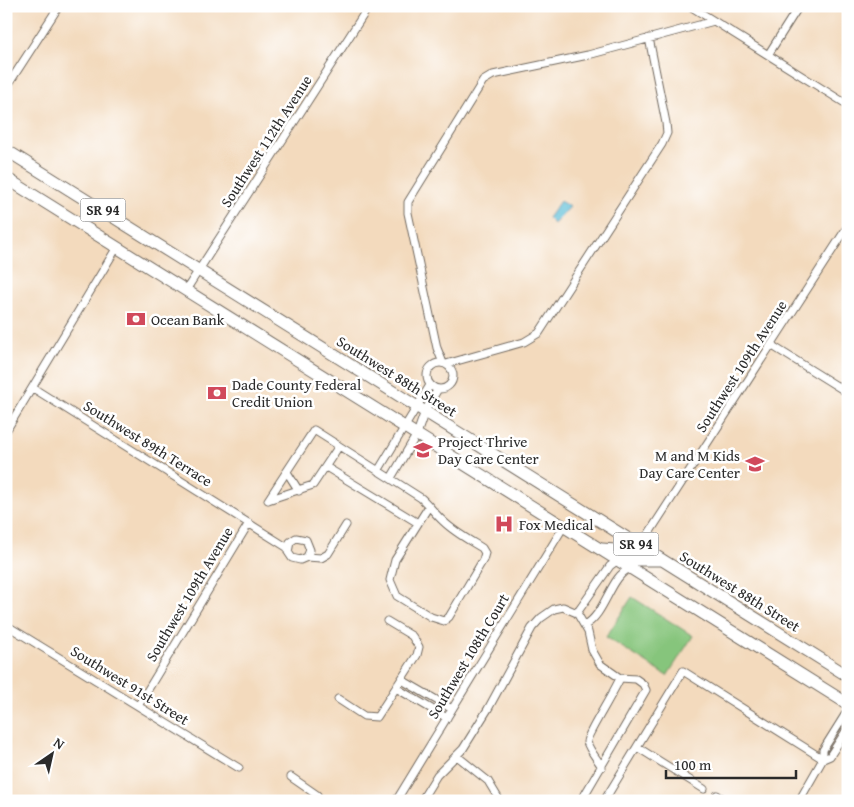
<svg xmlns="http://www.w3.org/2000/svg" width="854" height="807" font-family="'Gentium Book Plus',serif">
  <rect width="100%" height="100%" fill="#fff"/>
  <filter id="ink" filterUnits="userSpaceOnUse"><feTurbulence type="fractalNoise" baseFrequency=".02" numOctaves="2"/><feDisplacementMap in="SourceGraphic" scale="10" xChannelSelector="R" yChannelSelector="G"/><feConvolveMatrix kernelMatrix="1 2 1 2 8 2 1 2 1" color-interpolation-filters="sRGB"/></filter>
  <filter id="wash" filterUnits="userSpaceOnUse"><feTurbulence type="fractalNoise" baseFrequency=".0096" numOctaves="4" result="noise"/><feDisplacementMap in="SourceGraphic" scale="20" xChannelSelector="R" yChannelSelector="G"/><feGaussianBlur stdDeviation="1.12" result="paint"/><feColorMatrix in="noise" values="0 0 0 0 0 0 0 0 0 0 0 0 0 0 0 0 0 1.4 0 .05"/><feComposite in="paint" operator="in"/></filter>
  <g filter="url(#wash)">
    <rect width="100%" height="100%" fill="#f3dabd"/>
    <path fill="#86c57c" stroke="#587854" d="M632,597L693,636L667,676L606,637Z"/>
    <path fill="#56bbd5" stroke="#407380" d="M560,201L570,207L554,224L548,218Z"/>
  </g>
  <g filter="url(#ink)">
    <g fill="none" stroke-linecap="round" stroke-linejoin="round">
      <g stroke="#71685e" stroke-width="9">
        <path id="street" d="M690,6L848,105
          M768,55L799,6
          M6,88L59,6
          M186,290L369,6
          M771,345L848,393
          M427 376a13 13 0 1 1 26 0a13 13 0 1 1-26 0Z
          M443,363L437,348L408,213V202L483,81L493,75L588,55L714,21
          M446,364L524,342L539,333L662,144L667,133L666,123L649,38
          M33,388L288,548
          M6,431L117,247
          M326,467L418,523
          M378,471L430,385
          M287,472L299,491
          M391,478L417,434L425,411L438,389
          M268,500L314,430L421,498C429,505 435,514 443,521C454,532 469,540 482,548L485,553L483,560L449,617L444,621L431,617L397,596L390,580L395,560L429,506
          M268,500L313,485L339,446
          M640,547L848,226
          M307,557L310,550L306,540L296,538L290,542L288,552L292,558L300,560L307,557L321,558L328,554L346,525
          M577,613L610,566L618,560
          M6,625L239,768
          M585,625C606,614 610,575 631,568
          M402,680L452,709
          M396,688L447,718
          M338,699L364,716L377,717L417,655L419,647L412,636L387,621
          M138,706L249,523
          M637,747L704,789
          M457,756L488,781L500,801
          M823,759V750L848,710
          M602,767C598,760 589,750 587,742C586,736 615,691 620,678
          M291,777L317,795L321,801
          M717,795L726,801
          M396,801L564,526
          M421,801L437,775L463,749L488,709L532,628L541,618L554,609L563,607L577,613L588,632L592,650L600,664L620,678L636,679L643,684L646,690L581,801
          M604,801L683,671L823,759
          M799,801L823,759L830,756L848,728"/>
      </g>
      <g stroke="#71685e" stroke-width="13">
        <path id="primary" d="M6,150L848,676
          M6,178L848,704
          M602,549L628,551L640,547
          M618,560H661"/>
      </g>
      <use href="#street" stroke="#fff" stroke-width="7"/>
      <use href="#primary" stroke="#fff" stroke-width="11"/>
    </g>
  </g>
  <defs>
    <g id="bank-bare" transform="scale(1.5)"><path d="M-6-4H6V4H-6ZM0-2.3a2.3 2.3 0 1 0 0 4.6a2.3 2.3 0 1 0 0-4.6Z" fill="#d1495b" stroke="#fff" stroke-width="2.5" paint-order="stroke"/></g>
    <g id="school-bare" transform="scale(1.5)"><path d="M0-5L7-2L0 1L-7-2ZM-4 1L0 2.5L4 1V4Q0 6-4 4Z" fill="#d1495b" stroke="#fff" stroke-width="2.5" paint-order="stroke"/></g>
    <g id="hospital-bare" transform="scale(1.5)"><path d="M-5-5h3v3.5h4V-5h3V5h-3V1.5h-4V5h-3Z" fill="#d1495b" stroke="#fff" stroke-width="2.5" paint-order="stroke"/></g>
  </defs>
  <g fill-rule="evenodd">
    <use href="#bank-bare" x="136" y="319"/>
    <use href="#bank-bare" x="217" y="393"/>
    <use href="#school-bare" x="423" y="450"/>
    <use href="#school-bare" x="755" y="464"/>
    <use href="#hospital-bare" x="504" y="524"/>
  </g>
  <g text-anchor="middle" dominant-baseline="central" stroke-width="5" stroke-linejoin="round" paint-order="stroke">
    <g fill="#fff" stroke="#6b6b6b" stroke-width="1">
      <rect x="80.5" y="198.5" width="45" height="23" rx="4"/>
      <rect x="613.5" y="532.5" width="45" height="23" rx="4"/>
    </g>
    <g font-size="14" font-weight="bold" fill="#2b2b2b">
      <text x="103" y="210">SR 94</text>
      <text x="636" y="544">SR 94</text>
    </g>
    <g font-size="15" fill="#2b2b2b" stroke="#fff">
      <text transform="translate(266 141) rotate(-57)">Southwest 112th Avenue</text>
      <text transform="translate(741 366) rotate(-57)">Southwest 109th Avenue</text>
      <text transform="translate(397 376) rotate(32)">Southwest 88th Street</text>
      <text transform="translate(148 443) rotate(32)">Southwest 89th Terrace</text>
      <text transform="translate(740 591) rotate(32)">Southwest 88th Street</text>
      <text transform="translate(189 594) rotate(-59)">Southwest 109th Avenue</text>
      <text transform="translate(468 656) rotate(-59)">Southwest 108th Court</text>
      <text transform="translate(130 685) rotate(32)">Southwest 91st Street</text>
    </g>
    <g font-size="15" fill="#2b2b2b" stroke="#fff" text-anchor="start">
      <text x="151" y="319">Ocean Bank</text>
      <text x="232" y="384">Dade County Federal<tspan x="232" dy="17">Credit Union</tspan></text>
      <text x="438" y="441">Project Thrive<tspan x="438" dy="17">Day Care Center</tspan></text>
      <text x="740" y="455" text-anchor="end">M and M Kids<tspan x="740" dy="17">Day Care Center</tspan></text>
      <text x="519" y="524">Fox Medical</text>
    </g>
  </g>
  <rect width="854" height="807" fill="none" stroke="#fff" stroke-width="25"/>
  <g transform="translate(52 754) rotate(34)" stroke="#ffffff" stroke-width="4" paint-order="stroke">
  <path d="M0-4L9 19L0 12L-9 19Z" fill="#2b2b2b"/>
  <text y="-8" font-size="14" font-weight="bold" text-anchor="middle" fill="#2b2b2b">N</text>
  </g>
  <path d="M666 770v8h130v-8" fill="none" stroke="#2b2b2b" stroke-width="2.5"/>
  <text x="674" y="770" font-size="15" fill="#2b2b2b" stroke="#ffffff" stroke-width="4" paint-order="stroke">100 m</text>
</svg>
